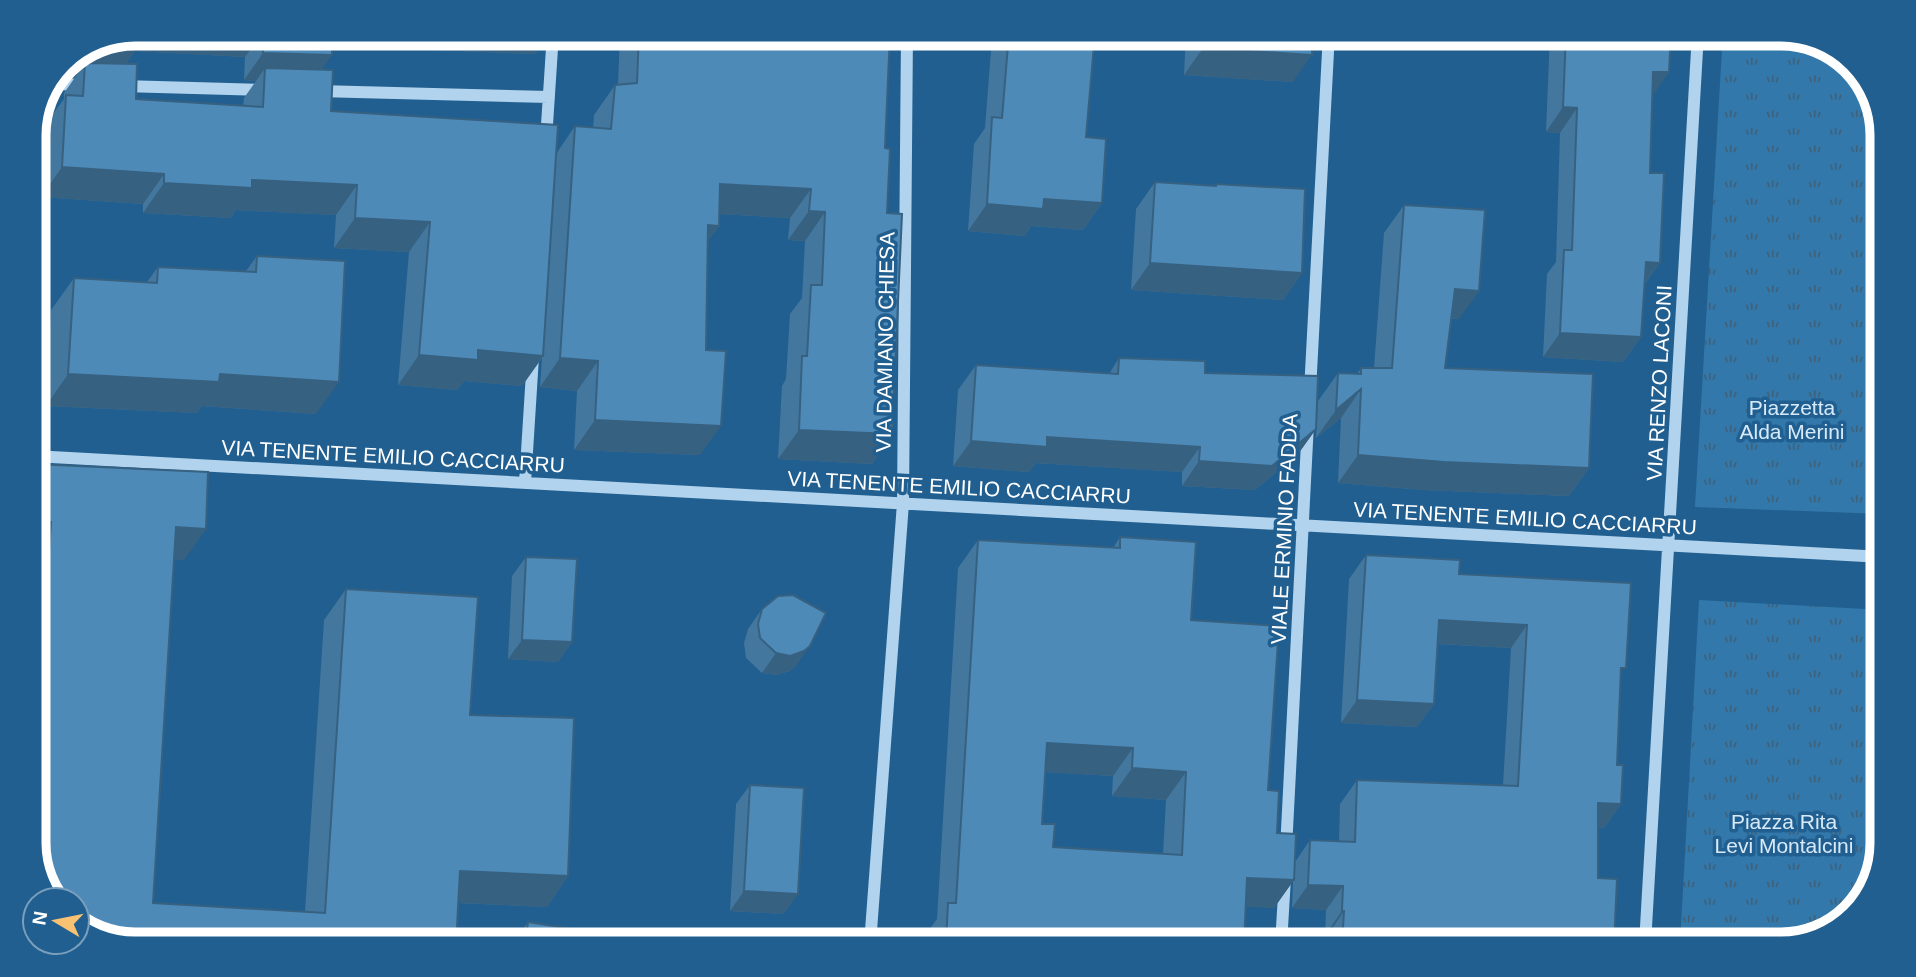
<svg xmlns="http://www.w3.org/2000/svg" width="1916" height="977" font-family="Helvetica,sans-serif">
  <defs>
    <pattern id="park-tufts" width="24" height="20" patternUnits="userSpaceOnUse" patternTransform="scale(1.75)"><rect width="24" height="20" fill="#3278ab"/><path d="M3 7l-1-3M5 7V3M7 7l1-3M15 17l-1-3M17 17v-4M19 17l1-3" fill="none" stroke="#3f627c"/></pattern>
  </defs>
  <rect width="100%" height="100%" fill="#215f90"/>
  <path fill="url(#park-tufts)" d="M1723,33H1782L1826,43L1866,78L1883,128V514L1695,507Z
    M1699,600L1883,610V843L1873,887L1838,927L1782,944H1680Z"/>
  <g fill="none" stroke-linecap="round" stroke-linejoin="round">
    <path stroke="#b1d3ed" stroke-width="12" d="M53,84L86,85
      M122,86L265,90
      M318,91L549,97
      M546,140L553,33
      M1310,391L1329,33
      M33,456L1883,557
      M525,483L533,357
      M1286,849L1308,423
      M870,944L903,503L907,33
      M1281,944L1285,878
      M1645,944L1698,33"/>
  </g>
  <path fill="#43779e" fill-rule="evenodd" d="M134,33H549L535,54L332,46L322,69L331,111L556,154L575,126L593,128L594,115L615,85H618L620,33H890L885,148L892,434L872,464L778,459L782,386L786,379L790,314L802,298L805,241L788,240L790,218L719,214V226L707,242L700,455L574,450L577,391L540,387L542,358L522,386L464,381L457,390L398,385L409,252L334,248L336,215L236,210L231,218L143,213V204L41,197L45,125L64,99V93L76,76H65L66,61ZM135,51L245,57L244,80L256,81L244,98L243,106L136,99L125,64Z
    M995,33H1095L1086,137L1102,203L1083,230L1031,226L1025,236L968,231L974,144L985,128L992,37Z
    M1186,33H1312L1293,82L1184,75Z
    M1394,33H1478L1470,46L1394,42Z
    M1550,33H1671L1652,97L1650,173L1660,263L1644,285L1641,337L1623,362L1543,357L1547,274L1556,262L1560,133L1546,132Z
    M1155,182L1215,186L1216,184L1302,273L1283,300L1131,290L1136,209Z
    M1404,205L1459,319H1451L1445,368L1589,468L1569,496L1424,490L1338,483L1341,418L1316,438L1318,401L1338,373L1357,374L1361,368H1374L1384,233Z
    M257,256L316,414L202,406L197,413L46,406L51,310L74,278L147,282L158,267L246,271Z
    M1119,358L1205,373L1316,429L1298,454L1255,490L1182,486V472L1036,463L1029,472L953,466L958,390L976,365L1109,374Z
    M33,464L184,560L174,559L153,903L305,912L324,620L346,589L470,715L568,876L547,907L458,903L134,944L33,850Z
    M1120,537L1191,620L1268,790L1277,833L1295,862L1310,840L1339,841L1340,804L1357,780L1503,785L1511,648L1437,644L1434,704L1417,727L1341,723L1349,579L1366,555L1459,574L1621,676L1617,765L1621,804L1604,828L1598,827V878L1614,944H1327L1328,935H1325L1326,910L1292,908L1293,881L1274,908L1245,906L1244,944H928V931L937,919L958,568L978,540L1113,548ZM1045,772L1113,776L1112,796L1166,800L1163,854L1053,847L1042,824Z
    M526,557L572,642L558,662L508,659L512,576Z
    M762,609L796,666L790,671L776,675L762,673L746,658L744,643L748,629Z
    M750,785L784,914L730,911L736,804Z
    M528,922L570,944H519L521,932Z"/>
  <path fill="#376181" d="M134,33H262L245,57L135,51L116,77L85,63L76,76H65L78,56Z
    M323,33H549L535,54L314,45Z
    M1400,33H1478L1470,46L1394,42Z
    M1203,48L1312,55L1293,82L1184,75Z
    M263,53L332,55L313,82L265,68L256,81L244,80Z
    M1653,72H1669L1652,97Z
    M1563,107L1577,108L1560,133L1546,132Z
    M62,167L164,174L143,204L41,197Z
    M252,180L357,185L336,215L236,210L231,218L143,213L164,183Z
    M720,184L811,189L790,218L699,213Z
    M1044,199L1102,203L1083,230L1031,226L1025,236L968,231L987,204Z
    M809,211L825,212L805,241L788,240Z
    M355,218L430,222L409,252L334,248Z
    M708,225L719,226L698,255Z
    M1646,262L1660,263L1642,287Z
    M1150,263L1302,273L1283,300L1131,290Z
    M1455,289L1479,291L1459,319L1435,318Z
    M1560,333L1641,337L1623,362L1543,357Z
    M478,350L543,356L522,386L464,381L457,390L398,385L419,355Z
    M560,358L598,361L577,391L540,387Z
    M68,374H220L339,382L316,414L202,406L197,413L46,406Z
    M1361,389L1341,418L1316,438L1336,410Z
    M595,420L721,426L700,455L574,450Z
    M1316,429L1298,454L1255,490L1182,486L1199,461Z
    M799,430L892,434L872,464L778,459Z
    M1047,437L1200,447L1182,472L1036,463L1029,472L953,466L971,441Z
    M1358,455L1589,468L1569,496L1424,490L1338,483Z
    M33,521L51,522L33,546Z
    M176,527L206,529L184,560L154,558Z
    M1439,620L1527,625L1511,648L1422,643Z
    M522,640L572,642L558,662L508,659Z
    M810,646L796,666L790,671L776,675L762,673L776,653Z
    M1357,700L1434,704L1417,727L1341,723Z
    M1047,743L1133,748L1113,776L1027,771Z
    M1132,768L1186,772L1166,800L1112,796Z
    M1598,803L1621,804L1604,828L1581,826Z
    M460,871L568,876L547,907L439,902Z
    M1247,878L1294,880L1274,908L1227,906Z
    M1308,885L1343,886L1326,910L1292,908Z
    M744,891L798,894L784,914L730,911Z
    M1342,911H1344L1328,935H1325Z"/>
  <path fill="#4e8ab8" stroke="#376181" stroke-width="2" fill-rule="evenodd" d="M134,33H136L135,50L96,49Z
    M264,33H332V55L263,53Z
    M639,33H890L885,148L890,149L887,213L902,214L892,434L799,430L802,356H807L811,285H822L825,212L809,211L811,189L720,184L719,226L708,225L706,350L726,351L721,426L595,420L598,361L560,358L575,126L611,129L615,85L637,83Z
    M1009,33H1095L1086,137L1106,139L1102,203L1044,199L1043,209L987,204L992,117L1002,118Z
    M1204,33H1312V55L1203,48Z
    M1566,33H1671L1669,72H1653L1650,173H1664L1660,263L1646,262L1641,337L1560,333L1564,250H1572L1577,108L1563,107Z
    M85,63L137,64L136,99L263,107L265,68L333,70L331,111L558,125L543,356L478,350V360L419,355L430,222L355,218L357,185L252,180V188L164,183V174L62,167L66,95L83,96Z
    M1155,182L1216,186V184L1305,189L1302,273L1150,263Z
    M1404,205L1485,210L1479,291L1455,289L1445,368L1593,374L1589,468L1444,462L1358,455L1361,389L1336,410L1338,373L1361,374V368H1392Z
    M257,256L345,261L339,382L220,374L219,382L68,374L74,278L157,283L158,267L256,272Z
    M1119,358L1205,361V373L1318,376L1316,429L1272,466L1199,461L1200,447L1047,437V447L971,441L976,365L1118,374Z
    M33,464L208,472L206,529L176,527L153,903L325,913L346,589L478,597L470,715L574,718L568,876L460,871L456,944H134L90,934L77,922V900L50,899L33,850V793L51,522L33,521Z
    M1120,537L1196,542L1191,620L1279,626L1268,790L1279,791L1277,833L1296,834L1294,880L1247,878L1244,944H946L948,903H956L978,540L1120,548ZM1047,743L1133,748L1132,768L1186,772L1182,855L1053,847L1055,824H1042Z
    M1366,555L1460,560L1459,574L1631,583L1626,668H1621L1617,765H1623L1621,804L1598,803V878L1617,879L1614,944H1342L1344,911H1342L1343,886L1308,885L1310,840L1355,842L1357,780L1518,786L1527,625L1439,620L1434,704L1357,700Z
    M526,557L577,559L572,642L522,640Z
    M793,595L826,613L810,646L804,651L790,656L776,653L760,638L758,624L762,609L778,596Z
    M750,785L804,788L798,894L744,891Z
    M528,922L572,929L570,944H525Z"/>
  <g text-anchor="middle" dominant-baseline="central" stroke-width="7" stroke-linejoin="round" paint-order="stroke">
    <g font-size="21" fill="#fff" stroke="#215f90">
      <text transform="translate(885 342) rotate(-89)">VIA DAMIANO CHIESA</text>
      <text transform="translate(1659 383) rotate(-87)">VIA RENZO LACONI</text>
      <text transform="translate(393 456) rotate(3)">VIA TENENTE EMILIO CACCIARRU</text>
      <text transform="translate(959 487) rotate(3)">VIA TENENTE EMILIO CACCIARRU</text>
      <text transform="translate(1525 518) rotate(3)">VIA TENENTE EMILIO CACCIARRU</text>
      <text transform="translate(1284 529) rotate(-87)">VIALE ERMINIO FADDA</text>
    </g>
    <g font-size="21" fill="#d7eaf9" stroke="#215f90">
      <text x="1792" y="407">Piazzetta<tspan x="1792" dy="24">Alda Merini</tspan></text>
      <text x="1784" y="821">Piazza Rita<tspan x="1784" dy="24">Levi Montalcini</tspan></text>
    </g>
  </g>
  <path d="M0 0H1916V977H0ZM135 46H1781A89 89 0 0 1 1870 135V843A89 89 0 0 1 1781 932H135A89 89 0 0 1 46 843V135A89 89 0 0 1 135 46Z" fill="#215f90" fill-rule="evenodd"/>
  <path fill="none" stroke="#fff" stroke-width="9" d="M135 46H1781A89 89 0 0 1 1870 135V843A89 89 0 0 1 1781 932H135A89 89 0 0 1 46 843V135A89 89 0 0 1 135 46Z"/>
  <g transform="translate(56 921) rotate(280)"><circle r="33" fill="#215f90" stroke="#7a9fbc" stroke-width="2"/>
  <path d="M0-5L12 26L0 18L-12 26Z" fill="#f9c272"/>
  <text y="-10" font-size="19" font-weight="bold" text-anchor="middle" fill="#ffffff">N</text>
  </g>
</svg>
